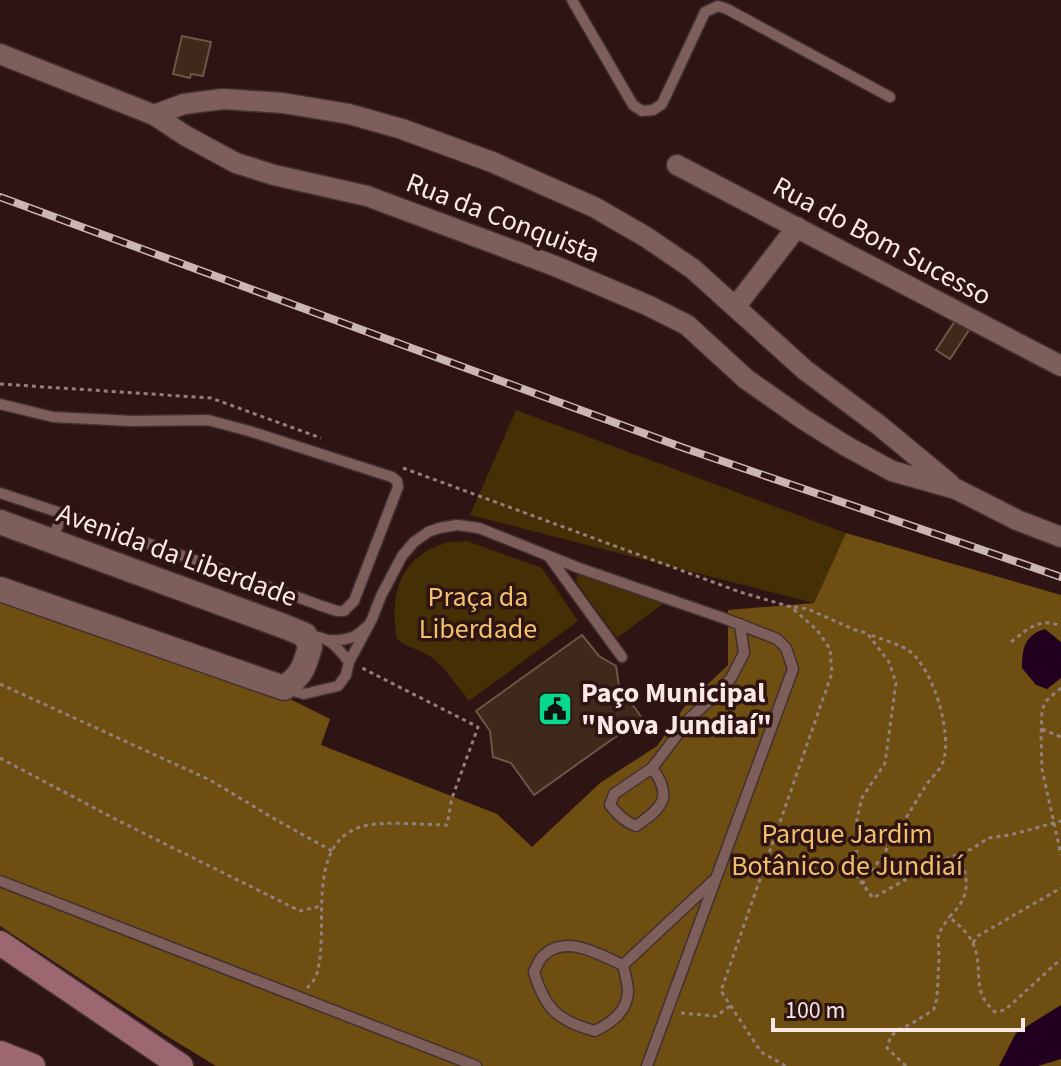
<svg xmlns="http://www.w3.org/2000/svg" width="1061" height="1066" font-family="'Source Sans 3',sans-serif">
  <rect width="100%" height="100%" fill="#2e1513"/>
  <path fill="#452f05" d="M516,410L846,533L814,603L470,515Z
    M467,541L542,568L578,621L469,701C457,686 446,668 431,657C420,650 409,648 397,639C390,598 397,560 442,544C449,541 459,542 467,541Z
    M579,568L664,603L617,638L576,582Z"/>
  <path fill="#6f4e11" d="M846,533L1061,595V1066H216L170,1038L0,926V602L274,691L330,719L321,745L497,814L532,847L600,783L657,746L685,706L728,665V610L814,603Z"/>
  <path fill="#21001f" d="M1045,629L1061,642V678L1047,689L1036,685L1022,668C1022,648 1025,635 1045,629Z
    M1061,1005V1059L1038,1066H999L1016,1033Z"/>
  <path fill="#3f291b" stroke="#6f5546" stroke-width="2" d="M182,36L211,42L203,76L191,74L190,78L173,74Z
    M955,321L969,330L950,359L936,350Z
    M582,635L599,656L616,666L619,686L642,718L534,795L511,763L493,757L490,731L476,711Z"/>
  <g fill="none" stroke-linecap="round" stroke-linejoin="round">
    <g stroke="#433030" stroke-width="13">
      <path id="service" d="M572,0L633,105L642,111L653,110L662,104L705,12L718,6L727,9L890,97
        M0,404L53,417L132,421L208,420L249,431L392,477L397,481L398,487L354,601L344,611H337L322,606L97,525L0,493
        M51,541L63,514
        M550,558L622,657
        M306,635C329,637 335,644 349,662
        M330,640C345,641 356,638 366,627
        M286,689L304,694L338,686L346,675L349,662L372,619L381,596L402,556L414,542L428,532L439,528L457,525L479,528L579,568L723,618L777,639L786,648L793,669L647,1066
        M652,768C674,797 662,808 636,826C625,822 618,815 610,805L614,794L652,768L691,717L718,693L731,678L744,653L740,624
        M0,881L476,1066
        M623,965C600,955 567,934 544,955C539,959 537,966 534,972C545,1009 558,1021 595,1031C611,1023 627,1012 628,992C628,984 625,974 623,965L713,881"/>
    </g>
    <g stroke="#433030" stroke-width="23">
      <path id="minor" d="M0,54L154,115L186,136L236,163L274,175L367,196L555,266L647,305L687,325L746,379L803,419L846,446L892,471L956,489L1017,520L1061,537
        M154,115L184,104L223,99L283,103L349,114L402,129L492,162L594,207L646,237L693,269L805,370L880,426L950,484
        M677,165L1061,366
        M736,306L797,227"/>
    </g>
    <g stroke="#433030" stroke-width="27">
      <path id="tertiary" d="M0,522L286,627L305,635L310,647C304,668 302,675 284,688L0,589"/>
    </g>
    <g stroke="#433030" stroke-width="27">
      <path id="secondary" d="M0,943L181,1066
        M0,1053L33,1066"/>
    </g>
    <path stroke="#957f7d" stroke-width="3" stroke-dasharray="4 4" stroke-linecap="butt" d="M0,384L211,398L321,438
      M403,468L740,592L791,607L817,630L830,649L832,673L721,991L761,1052L786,1066
      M794,607L808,609L855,630L867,633L889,662L896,683L885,763L862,798L857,819L856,875L873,898L933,864L972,849L988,838L1010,835L1061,821
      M1011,642C1028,629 1039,617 1061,626
      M0,684L210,780L273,818L332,851
      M1061,688L1046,701L1042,710L1041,735L1042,769L1061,855
      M1042,729L1061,737
      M0,758L119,821L300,911L321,906
      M959,855C970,880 970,898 949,917C959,925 969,933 974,946C984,972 970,990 995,1012L1005,1010L1061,959
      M862,884C886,854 904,820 925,787C930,778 939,772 943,762C953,734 933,667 908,650C896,643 881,639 868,634
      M973,943L978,936L1061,888
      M307,988C311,984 316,978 317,973C330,929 304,846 360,827C381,820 425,825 447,825L452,798L478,727L362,668
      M681,1013L716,1016L730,1006
      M906,1066L887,1048C891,1031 896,1032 910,1024C919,1020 927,1014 934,1009L937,998L939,958L938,934L949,917"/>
    <use href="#service" stroke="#7d5e5b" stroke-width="10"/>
    <use href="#minor" stroke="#7d5e5b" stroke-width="20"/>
    <use href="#tertiary" stroke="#7d5e5b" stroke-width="24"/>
    <use href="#secondary" stroke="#9d6771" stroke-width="24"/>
    <g stroke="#cab6b4" stroke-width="8">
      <path id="rail" d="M0,197L684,448L1061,577"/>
    </g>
    <use href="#rail" stroke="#2e1513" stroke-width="5" stroke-dasharray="15" stroke-linecap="butt"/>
  </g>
  <defs>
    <g id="civic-square" transform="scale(1.8)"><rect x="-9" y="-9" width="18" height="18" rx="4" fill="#06d98b" stroke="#2e1513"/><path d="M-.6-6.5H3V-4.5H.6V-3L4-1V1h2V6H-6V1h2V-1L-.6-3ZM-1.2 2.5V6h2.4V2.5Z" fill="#111"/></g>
  </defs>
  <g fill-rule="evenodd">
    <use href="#civic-square" x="555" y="709"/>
  </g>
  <g text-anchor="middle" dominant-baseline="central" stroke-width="7" stroke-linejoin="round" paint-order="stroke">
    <g font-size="28" fill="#fae8e6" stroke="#2e1513">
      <text transform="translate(503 218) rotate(21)">Rua da Conquista</text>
      <text transform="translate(882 241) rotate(28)">Rua do Bom Sucesso</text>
      <text transform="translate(177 555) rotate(20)">Avenida da Liberdade</text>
    </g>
    <g font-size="28" fill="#f1bf6d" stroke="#2e1513">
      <text x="478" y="597">Praça da<tspan x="478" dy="32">Liberdade</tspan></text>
      <text x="847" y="834">Parque Jardim<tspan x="847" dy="32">Botânico de Jundiaí</tspan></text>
    </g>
    <g font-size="28" font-weight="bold" fill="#fae8e6" stroke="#2e1513" text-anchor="start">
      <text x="581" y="693">Paço Municipal<tspan x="581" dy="32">"Nova Jundiaí"</tspan></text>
    </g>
  </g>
  <path d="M773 1018v12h250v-12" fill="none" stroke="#fae8e6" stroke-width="4"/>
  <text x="785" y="1018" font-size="24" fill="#fae8e6" stroke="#2e1513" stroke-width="6" paint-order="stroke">100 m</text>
</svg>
